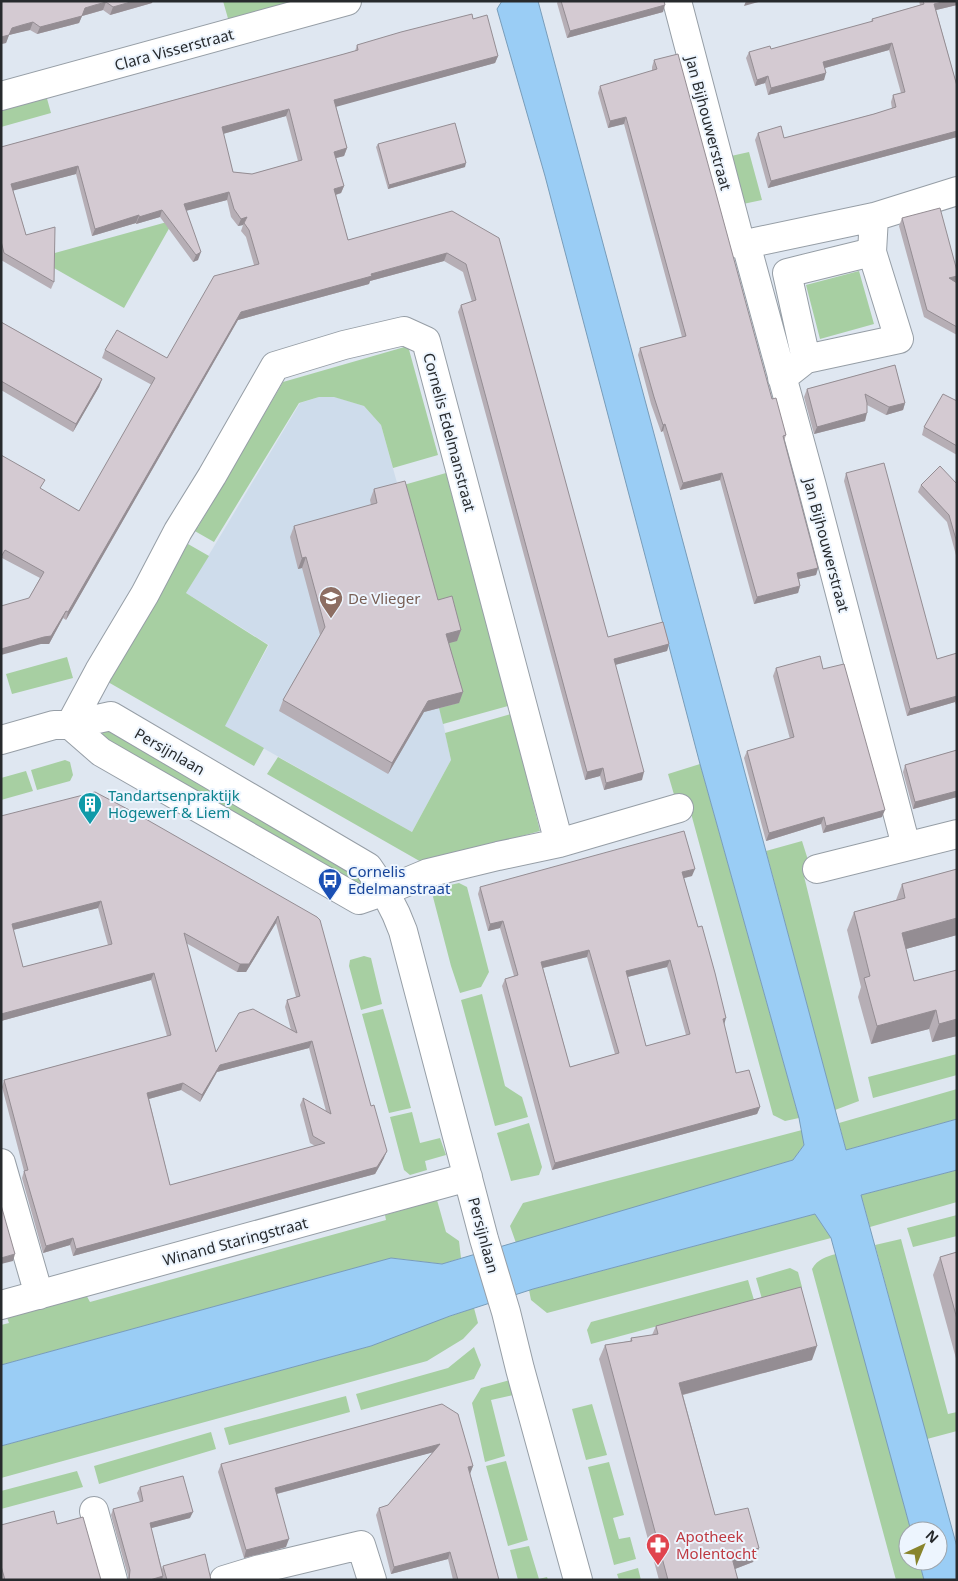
<svg xmlns="http://www.w3.org/2000/svg" width="958" height="1581" font-family="'Noto Sans',sans-serif">
  <rect width="100%" height="100%" fill="#dfe7f1"/>
  <path fill="#cedceb" d="M319,397H335L364,406L381,425L458,703L440,708L451,760L412,832L224,726L269,645L186,593L300,403Z"/>
  <path fill="#a7cfa2" d="M223,1H300L229,22Z
    M46,95L51,113L1,127V107Z
    M749,152L762,200L743,204L731,156Z
    M167,222L171,225L124,308L47,264L44,256Z
    M859,271L874,324L820,339L806,285Z
    M408,346L438,455L393,468L381,425L364,406L334,397H319L299,403L214,542L193,530L194,526L198,527L283,382Z
    M446,473L508,706L443,724L439,708L458,703L400,486Z
    M188,544L209,556L186,593L268,645L225,726L264,748L254,766L108,682L122,653Z
    M67,657L73,678L12,694L6,674Z
    M511,714L540,831L423,863L267,774L278,757L412,832L451,760L445,733Z
    M112,729L349,866L366,882L358,889L105,741L102,732Z
    M65,760L70,762L73,775L70,781L37,790L31,770Z
    M700,764L799,1118L785,1121L773,1115L689,806L675,798L668,774Z
    M26,771L33,791L1,800V778Z
    M802,841L808,860L802,868L859,1101L835,1110L766,851Z
    M459,883L467,887L489,972L481,987L460,993L451,966L433,897L437,888Z
    M364,956L371,958L382,1004L361,1010L349,966L350,960Z
    M482,994L505,1086L522,1097L528,1117L495,1126L461,1000Z
    M383,1009L411,1108L389,1113L362,1014Z
    M957,1054V1075L873,1098L868,1077Z
    M957,1089V1119L846,1150L839,1123Z
    M412,1112L420,1143L440,1138L446,1155L425,1161L427,1170L410,1175L404,1170L390,1117Z
    M529,1123L542,1167L539,1175L511,1181L497,1133Z
    M802,1130L804,1145L793,1160L516,1243L510,1226L523,1203Z
    M957,1170V1202L870,1227L861,1195Z
    M437,1200L446,1232L459,1241L461,1258L443,1264L392,1258L1,1365V1325L9,1323L5,1312L84,1291L90,1302L386,1220L385,1215Z
    M815,1214L831,1238L547,1313L531,1300L529,1290L533,1289Z
    M957,1215V1236L913,1247L907,1228Z
    M901,1239L948,1414L957,1412V1431L927,1439L875,1245Z
    M836,1254L911,1531H908V1561H919L924,1580H896L812,1269C818,1259 825,1257 836,1254Z
    M790,1268L798,1272L802,1287L762,1299L756,1278Z
    M748,1280L754,1300L591,1344L587,1330L591,1322Z
    M474,1308L478,1323L463,1339L427,1361L1,1478V1446L371,1346L409,1330Z
    M474,1347L481,1365L474,1379L361,1410L356,1394L448,1368Z
    M510,1380L513,1395L491,1400L505,1456L485,1462L472,1403L481,1388Z
    M346,1396L350,1412L229,1445L224,1428Z
    M592,1404L607,1455L586,1460L572,1409Z
    M211,1432L216,1449L99,1484L94,1466Z
    M506,1461L528,1540L508,1546L486,1466Z
    M609,1462L624,1515L613,1518L619,1539L630,1537L636,1559L614,1565L588,1467Z
    M77,1471L83,1487L1,1509V1491Z
    M529,1546L539,1579L547,1577L548,1580H518L510,1550Z
    M638,1568L641,1580H619L617,1574Z"/>
  <path fill="#9acdf5" stroke="#789cb9" d="M502,1H538L846,1150L957,1119V1170L861,1195L957,1547V1580H924L919,1561H938V1531H911L831,1238L815,1214L533,1289L450,1316L371,1346L1,1446V1365L391,1258L442,1264L793,1160L804,1145L799,1118L700,764L545,176L497,9Z"/>
  <g fill="none" stroke-linecap="round" stroke-linejoin="round">
    <g stroke="#969ea6" stroke-width="30">
      <path id="minor" d="M677,1L741,245L874,217L957,191
        M1,96L347,1
        M746,244L812,486L906,846
        M806,359L787,273L872,252
        M782,378L806,359L899,339L872,252L874,217
        M70,725L99,671L145,594L178,531L212,476L275,366L344,345L404,331L426,341L559,843
        M70,725L101,752L359,900L385,891L428,873L498,856L559,843L679,808
        M1,740L54,725H70L111,716L368,867C384,890 394,906 403,931L484,1239L506,1312L520,1369L578,1580
        M817,869L957,834
        M1,1163L39,1295
        M1,1305L468,1177
        M94,1511L113,1580
        M224,1580L260,1569L361,1545L372,1580"/>
    </g>
    <use href="#minor" stroke="#fff" stroke-width="28"/>
  </g>
  <path fill="#b6aeb5" fill-rule="evenodd" d="M1,1L152,3L110,15L103,10L93,13L82,16L79,23L37,34L30,30L20,32L9,35L6,43L1,44Z
    M558,1H664L663,12L567,38L557,3Z
    M919,1H957V5L936,10L957,86V137L768,188L755,140L758,133L784,138L892,109L891,102L893,95L901,93L889,50L825,68L824,80L768,95L765,83L755,86L746,58L749,52L771,49L871,22L872,19L920,5Z
    M473,19L498,56L495,63L336,106L347,148L344,156L336,158L344,186L341,193L336,195L348,240L452,211L608,637L669,644L667,651L615,665L642,780L604,790L600,776L585,780L458,312L461,305L472,302L463,272L444,261L370,281L369,284L238,320L66,620L63,618L49,644H41L29,598L40,578L2,558L1,455L41,489L79,511L152,385L102,358L105,350L167,358L254,265L246,237L241,231L243,225L238,226L231,217L227,200L186,211L198,260L193,262L160,217L136,224V223L92,236L76,174L13,190L26,235L54,282L51,289L1,260V147L344,54L355,51L357,45ZM286,116L298,161L252,174L233,172L223,134Z
    M654,60L772,399L786,435L784,441L818,568L816,575L799,579L800,586L798,593L754,604L720,480L680,490L663,431L661,432L651,404L638,355L640,348L682,337L624,124L608,128L598,93L600,86L652,71V67Z
    M378,144L465,167L388,189L376,147Z
    M902,218L957,271V279L956,282L957,283V335L924,317L899,226Z
    M1,322L102,379L99,387L73,432L1,390Z
    M895,365L905,403L903,410L886,415L867,405L865,421L814,434L804,397L807,389Z
    M957,401V455L922,435L924,427Z
    M846,473L937,659L957,653V708L955,702L907,716L844,481Z
    M957,484V559L947,522L918,492L921,485Z
    M374,489L438,600L461,630L457,641L449,643L463,692L459,703L424,712L388,774L279,711L283,700L320,635L302,568L298,569L290,537L294,526L371,505L370,500Z
    M776,668L823,669L882,817L823,833L821,824L766,841L744,758L747,751L790,739L773,676Z
    M957,750V797L913,809L903,772L905,765Z
    M1,816L317,917L384,1158L375,1174L73,1256L70,1245L43,1253L22,1178L24,1171L2,1087L4,1080L167,1036L151,980L1,1021ZM98,908L108,945L23,967L13,930ZM276,923L296,997L287,1000L285,1007L291,1030L216,1052L186,943L237,972H246ZM309,1048L326,1111L303,1098L300,1105L310,1143L315,1146L170,1185L149,1099L181,1090L200,1102L217,1072Z
    M957,869V935L906,949L914,981L957,970V1036L932,1042L929,1029L871,1044L858,997L861,987L847,930L854,912L896,900L902,884Z
    M692,876L684,878L736,1073L760,1107L757,1114L552,1170L502,986L505,979L514,976L500,928L488,931L478,894L480,887ZM587,957L615,1054L570,1067L543,968ZM667,967L686,1035L646,1046L628,977Z
    M957,1252V1362L933,1275L940,1257Z
    M656,1326L812,1360L683,1395L715,1515L759,1548L753,1562L735,1569L738,1580H659L599,1359L605,1345L630,1341L631,1338L652,1335Z
    M442,1404L473,1466L470,1473L499,1580H453L448,1559L391,1574L376,1515L379,1508L388,1505L433,1452L277,1494L286,1547L244,1558L218,1472L221,1464Z
    M140,1487L190,1518L151,1528L162,1569L163,1566L211,1580H128V1576L111,1515L113,1509L140,1502L137,1493Z
    M57,1524L101,1580H1V1525Z"/>
  <path fill="#948d93" d="M134,1H153L152,3L110,15L113,7Z
    M746,1H762L744,6Z
    M946,1H957V5L932,11L934,4Z
    M106,2L103,10L82,16L79,23L37,34L40,27L85,8Z
    M665,5L663,12L567,38L570,31Z
    M33,22L30,30L9,35L6,43L1,44V37L12,28Z
    M892,43L889,50L821,69L823,62Z
    M498,56L495,63L332,108L334,100Z
    M826,73L824,80L768,95L771,88Z
    M768,76L765,83L755,86L757,80Z
    M289,109L286,116L219,135L222,127Z
    M626,117L624,124L608,128L610,121Z
    M957,131V137L768,188L771,181Z
    M347,148L344,156L332,159L334,152Z
    M466,163L465,167L388,189L389,185Z
    M78,166L76,174L8,192L11,184Z
    M344,186L341,193L331,196L334,189Z
    M229,192L227,200L181,212L184,204Z
    M162,210L160,217L136,224L139,217Z
    M139,215L136,223L92,236L95,229Z
    M247,217L243,225L238,226L241,219Z
    M201,252L198,260L193,262L196,255Z
    M447,253L444,261L370,281L369,284L238,320L66,620L68,612L241,312L371,274Z
    M957,276L955,283L949,278Z
    M102,379L99,387L73,432L76,424Z
    M905,403L903,410L886,415L889,407Z
    M867,413L865,421L814,434L817,427Z
    M665,424L663,431L661,432L663,425Z
    M722,473L720,480L680,490L683,483Z
    M306,557L302,568L298,569L302,558Z
    M818,568L816,575L794,580L797,573Z
    M800,586L798,593L754,604L757,597Z
    M66,611L63,618L49,644H41L1,655V649Z
    M461,630L457,641L442,645L446,634Z
    M669,644L667,651L611,666L614,659Z
    M463,692L459,703L424,712L388,774L392,763L428,701Z
    M957,696L955,702L907,716L910,709Z
    M603,768L600,776L585,780L587,772Z
    M644,772L642,780L604,790L606,783Z
    M957,791V797L913,809L915,802Z
    M885,810L882,817L823,833L826,826Z
    M824,817L821,824L766,841L769,833Z
    M695,869L692,876L680,879L682,872Z
    M101,901L98,908L9,931L12,924Z
    M278,916L276,923L246,972H237L240,964Z
    M957,918V935L895,952L902,933Z
    M503,921L500,928L488,931L490,924Z
    M589,950L587,957L538,969L541,962Z
    M670,960L667,967L623,978L626,971Z
    M154,973L151,980L1,1021V1014Z
    M936,1010L929,1029L871,1044L877,1026Z
    M726,1018L724,1025L723,1019Z
    M957,1019V1036L932,1042L939,1024Z
    M312,1041L309,1048L217,1072L200,1102L202,1095L220,1065Z
    M183,1083L181,1090L145,1100L147,1093Z
    M760,1107L757,1114L552,1170L555,1163Z
    M387,1151L384,1158L375,1174L73,1256L76,1249Z
    M73,1238L70,1245L43,1253L46,1246Z
    M15,1254L13,1261L1,1264V1258Z
    M817,1346L812,1360L674,1397L679,1383Z
    M440,1444L438,1451L272,1495L275,1488Z
    M473,1466L470,1474L468,1467Z
    M193,1512L190,1518L148,1529L150,1523Z
    M289,1539L286,1547L244,1558L246,1550Z
    M759,1548L753,1562L727,1572L732,1558Z
    M450,1552L448,1559L391,1574L394,1567Z
    M163,1576L162,1580H150Z"/>
  <path fill="#d4cad2" stroke="#948d93" fill-rule="evenodd" d="M1,1H134L113,7L106,2L95,5L85,8L82,16L40,27L33,22L22,25L12,28L9,35L1,37Z
    M561,1H664L665,5L570,31Z
    M923,1H946L934,4L957,86V131L771,181L758,133L781,126L784,138L874,114L896,107L893,95L905,92L892,43L823,62L826,73L771,88L768,76L757,80L749,52L770,46L771,49L873,21L872,19L924,4Z
    M472,14L473,19L487,15L498,56L334,100L347,148L334,152L344,186L334,189L348,240L452,211L499,238L608,637L663,622L669,644L614,659L644,772L606,783L603,768L587,772L461,305L476,300L466,264L447,253L371,274L372,276L241,312L68,612L66,611L51,636L44,637L1,649V606L29,598L44,572L5,550L1,557V455L45,480L40,488L79,511L155,378L105,350L117,330L167,358L214,276L259,264L249,230L244,223L247,217L241,219L234,209L229,192L184,204L201,252L196,255L162,210L139,217V215L95,229L78,166L11,184L26,235L55,227L54,282L4,253L1,241V147L344,54L358,50L357,45L401,32ZM289,109L302,160L252,174L233,172L222,127Z
    M678,54L766,377L772,399L776,398L786,435L783,436L818,568L797,573L800,586L757,597L722,473L683,483L665,424L663,425L654,397L640,348L686,336L626,117L610,121L600,86L657,69L654,60Z
    M455,123L466,163L389,185L378,144Z
    M940,208L957,271V276L949,278L957,283V327L927,310L902,218Z
    M1,322L102,379L76,424L1,381Z
    M895,365L905,403L889,407L865,394L867,403V413L817,427L807,389Z
    M943,394L957,401V446L924,427Z
    M884,463L937,659L957,653V696L910,709L846,473Z
    M940,466L957,484V543L949,515L921,485Z
    M405,481L438,600L452,596L461,630L446,634L463,692L428,701L392,763L283,700L325,627L306,557L302,558L294,526L377,503L374,489Z
    M820,656L823,669L844,664L885,810L826,826L824,817L769,833L747,751L794,737L776,668Z
    M957,750V791L915,802L905,765Z
    M95,792L137,814L317,917L320,920L371,1106L374,1105L387,1151L377,1167L76,1249L73,1238L46,1246L24,1171L28,1170L4,1080L171,1035L154,973L1,1014V816ZM101,901L112,944L23,967L12,924ZM278,916L300,996L287,1000L297,1033L253,1009L239,1013L216,1052L184,933L240,964H249ZM312,1041L331,1114L303,1098L313,1136L325,1143L170,1185L147,1093L183,1083L202,1095L220,1065Z
    M684,831L695,869L682,872L698,927L702,926L715,973L726,1018L723,1019L736,1073L749,1070L760,1107L555,1163L505,979L518,975L503,921L490,924L480,887ZM589,950L619,1053L570,1067L541,962ZM670,960L690,1034L646,1046L626,971Z
    M957,869V918L902,933L914,981L957,970V1019L939,1024L936,1010L877,1026L864,978L870,976L854,912L905,898L902,884Z
    M1,1205L15,1254L1,1258Z
    M957,1252V1319L940,1257Z
    M801,1287L817,1346L679,1383L715,1515L748,1508L759,1548L732,1558L738,1580H668L605,1345L632,1341L631,1338L658,1334L656,1326Z
    M442,1404L458,1414L473,1466L468,1467L499,1580H458L450,1552L394,1567L379,1508L388,1505L440,1444L275,1488L289,1539L246,1550L221,1464Z
    M183,1476L193,1512L150,1523L163,1576L150,1580H129L130,1570L113,1509L143,1501L140,1487Z
    M54,1511L57,1524L83,1517L101,1580H5L1,1566V1525Z
    M205,1554L211,1580H167L163,1566Z"/>
  <defs>
    <g id="school-pin" transform="scale(1.25)"><path d="M0 17L-7.5 6A9.5 9.5 0 1 1 7.5 6Z" fill="#8d6e63" stroke="#edf5fe"/><path d="M0-5L7-2L0 1L-7-2ZM-4 1L0 2.5L4 1V4Q0 6-4 4Z" fill="#fff"/></g>
    <g id="building-pin" transform="scale(1.25)"><path d="M0 17L-7.5 6A9.5 9.5 0 1 1 7.5 6Z" fill="#0f9aa8" stroke="#edf5fe"/><path d="M-4-6H4V6H1V3H-1V6H-4ZM-2.5-4.3h1.7v1.8h-1.7ZM.8-4.3h1.7v1.8H.8ZM-2.5-1h1.7V.8h-1.7ZM.8-1h1.7V.8H.8Z" fill="#fff"/></g>
    <g id="bus-pin" transform="scale(1.25)"><path d="M0 17L-7.5 6A9.5 9.5 0 1 1 7.5 6Z" fill="#1a4fb4" stroke="#edf5fe"/><path d="M-5-6H5V4H4V6H2V4H-2V6H-4V4H-5ZM-3.5-4V0h7V-4ZM-3.5 1.2v1.5H-2V1.2ZM2 1.2v1.5H3.5V1.2Z" fill="#fff"/></g>
    <g id="pharmacy-pin" transform="scale(1.25)"><path d="M0 17L-7.5 6A9.5 9.5 0 1 1 7.5 6Z" fill="#e0444e" stroke="#edf5fe"/><path d="M-2-6h4v4h4v4h-4v4h-4v-4h-4v-4h4Z" fill="#fff"/></g>
  </defs>
  <g fill-rule="evenodd">
    <use href="#school-pin" x="331" y="598"/>
    <use href="#building-pin" x="90" y="804"/>
    <use href="#bus-pin" x="330" y="880"/>
    <use href="#pharmacy-pin" x="658" y="1545"/>
  </g>
  <g text-anchor="middle" dominant-baseline="central" stroke-width="4" stroke-linejoin="round" paint-order="stroke">
    <g font-size="15" fill="#272a2d" stroke="#edf5fe">
      <text transform="translate(174 49) rotate(-15)">Clara Visserstraat</text>
      <text transform="translate(709 123) rotate(75)">Jan Bijhouwerstraat</text>
      <text transform="translate(450 432) rotate(75)">Cornelis Edelmanstraat</text>
      <text transform="translate(827 545) rotate(75)">Jan Bijhouwerstraat</text>
      <text transform="translate(170 751) rotate(30)">Persijnlaan</text>
      <text transform="translate(484 1235) rotate(75)">Persijnlaan</text>
      <text transform="translate(235 1241) rotate(-15)">Winand Staringstraat</text>
    </g>
    <g font-size="15" fill="#785e54" stroke="#edf5fe" text-anchor="start">
      <text x="348" y="598">De Vlieger</text>
    </g>
    <g font-size="15" fill="#0d838f" stroke="#edf5fe" text-anchor="start">
      <text x="108" y="795">Tandartsenpraktijk<tspan x="108" dy="17">Hogewerf &amp; Liem</tspan></text>
    </g>
    <g font-size="15" fill="#164399" stroke="#edf5fe" text-anchor="start">
      <text x="348" y="871">Cornelis<tspan x="348" dy="17">Edelmanstraat</tspan></text>
    </g>
    <g font-size="15" fill="#be3a42" stroke="#edf5fe" text-anchor="start">
      <text x="676" y="1536">Apotheek<tspan x="676" dy="17">Molentocht</tspan></text>
    </g>
  </g>
  <rect width="958" height="1581" fill="none" stroke="#272a2d" stroke-width="5"/>
  <g transform="translate(923 1546) rotate(44)"><circle r="24" fill="#edf5fe" stroke="#9ea4aa"/>
  <path d="M0-4L9 19L0 12L-9 19Z" fill="#88842c"/>
  <text y="-8" font-size="14" font-weight="bold" text-anchor="middle" fill="#272a2d">N</text>
  </g>
</svg>
